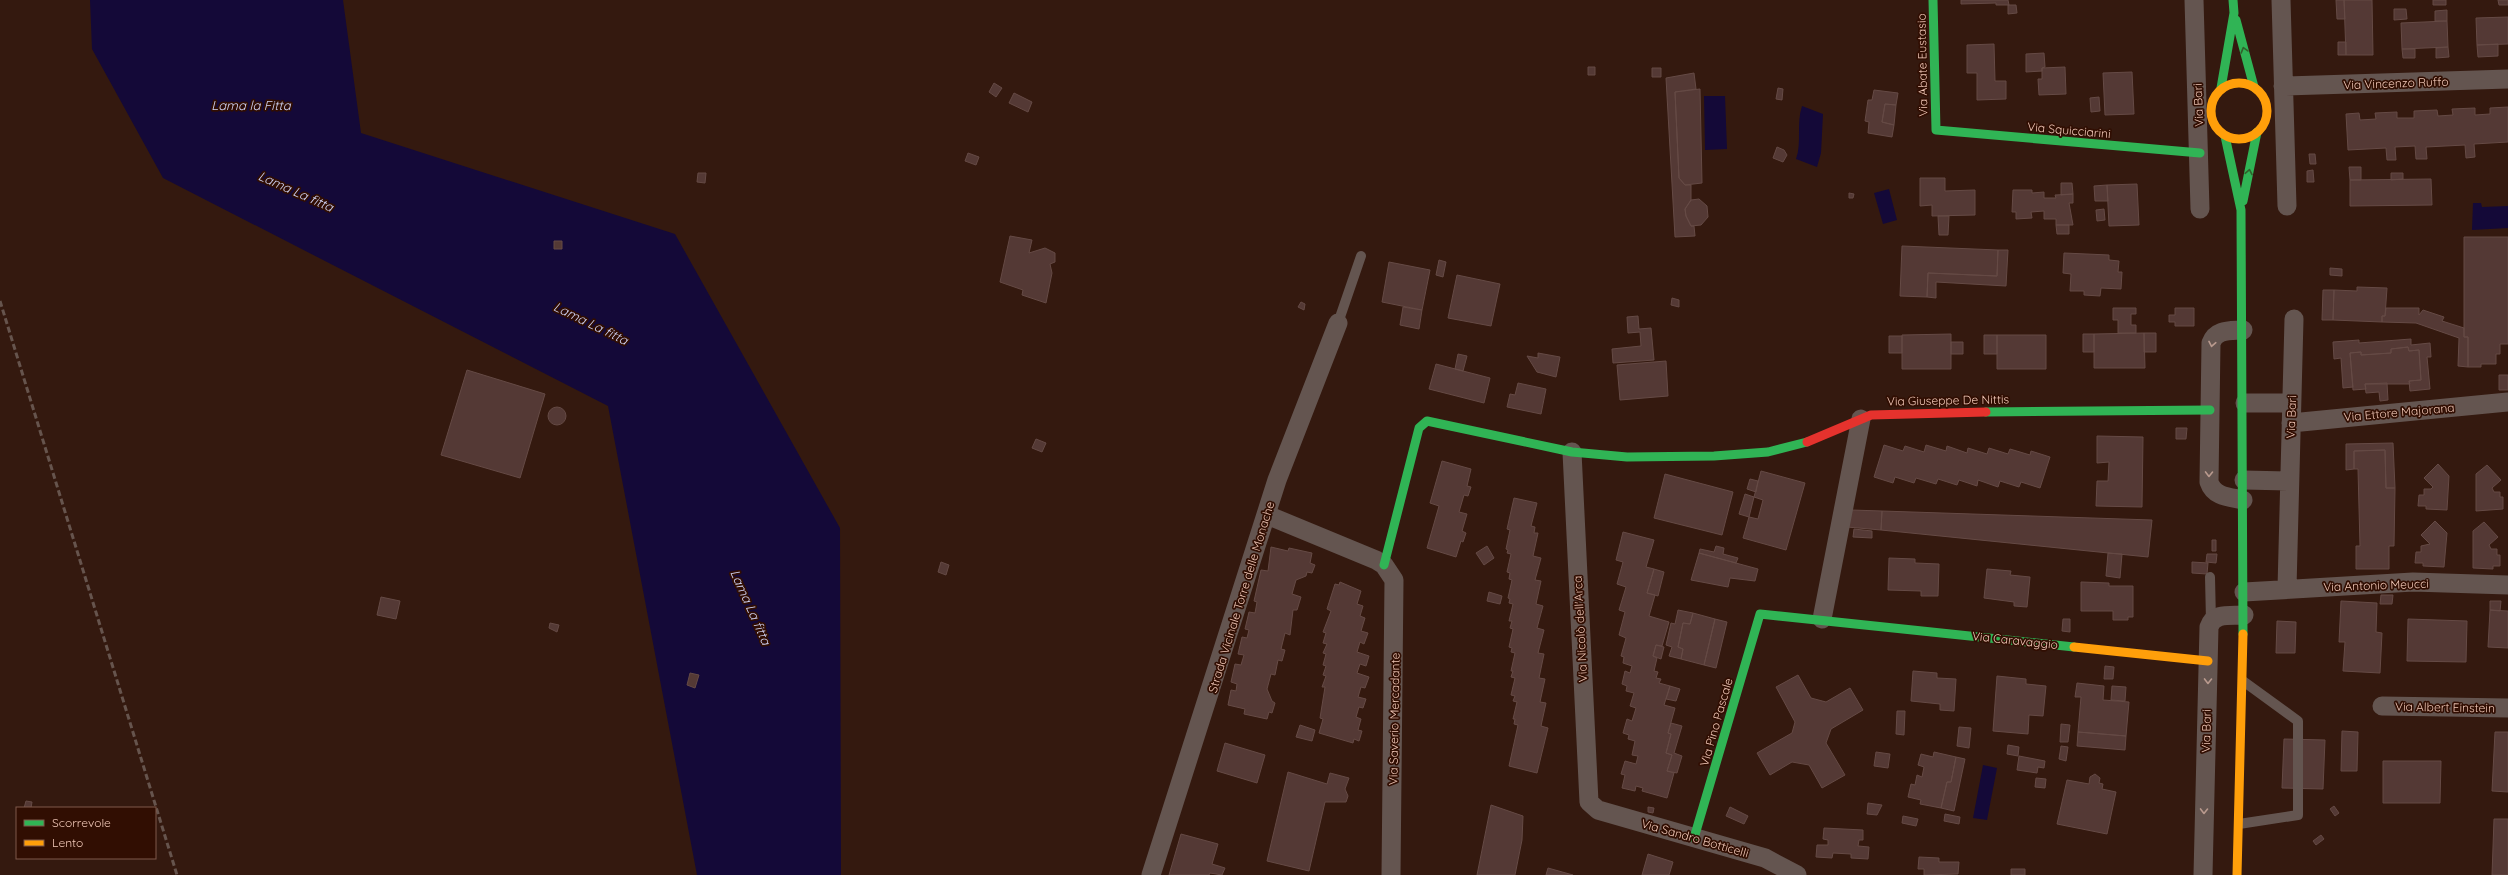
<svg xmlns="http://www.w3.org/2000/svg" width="2508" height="875" font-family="Quicksand,sans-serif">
  <rect width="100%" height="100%" fill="#34190f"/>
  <path fill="#140938" d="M90,0H343L361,133L675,234L840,528L841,875H697L608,406L163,178L92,49Z
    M1704,96H1725L1727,149L1705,150Z
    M1802,106L1823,114L1821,153L1817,167L1796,159C1802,142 1796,124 1802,106Z
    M1889,189L1897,220L1883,224L1874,193Z
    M2473,203H2481L2482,207L2508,206V228L2472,230Z
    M1983,765L1997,768L1987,820L1973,818Z"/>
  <path fill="#543935" stroke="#654a45" d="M1961,0H2008L2009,5H1996V3L1961,4Z
    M2336,0H2344L2345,19H2337Z
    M2344,0H2372L2373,55H2346Z
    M2433,0H2446V5H2433Z
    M2498,0H2508V5H2499Z
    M2008,5H2016L2017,13L2008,14Z
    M2394,9H2406L2407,19L2394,20Z
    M2447,10V21H2435V11Z
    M2508,17V44L2477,45L2476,18Z
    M2447,21L2448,47L2402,49L2401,23Z
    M2338,42H2346V55H2338Z
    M1994,44L1995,81H2006V99L1977,100V73H1967V45Z
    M2498,44V56L2478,57L2477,45Z
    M2448,47L2449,57L2436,58V48Z
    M2402,49H2415V58H2403Z
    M2044,53L2045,67L2042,68V71L2026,72V54Z
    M1588,67H1595V75H1588Z
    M2065,67L2066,94L2039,95L2038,79H2042V68Z
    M1652,68H1661V77H1652Z
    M2132,72L2134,114L2105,115L2103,73Z
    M1694,73L1696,89L1675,92L1679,178L1685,185H1691V200L1685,209L1686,216L1691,226H1694L1695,236L1675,237L1666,78Z
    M994,83L1002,88L996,97L989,92Z
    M1778,88L1783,89L1782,100L1776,99Z
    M1700,89L1702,183L1685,185L1679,178L1675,92Z
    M1874,90L1898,93L1896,105L1885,104L1882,122L1894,125L1892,137L1868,133L1869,122L1865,121L1868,100H1872Z
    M1014,93L1032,102L1028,112L1009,103Z
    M2099,97L2100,111L2091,112L2090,98Z
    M1885,104L1896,105L1894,125L1882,122Z
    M2508,107V142L2474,144L2475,157L2466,158L2465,145L2426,147L2427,159H2416L2415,146L2395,147L2396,160H2387L2386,148L2348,150L2346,114L2359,113L2360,120L2376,119L2375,113L2397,112V118H2414V111L2437,110L2438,116L2453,115L2452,109L2475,108V115L2490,114V108Z
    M1777,147L1784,150L1787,155L1783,162L1773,158Z
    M968,153L979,157L976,165L965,161Z
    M2309,154H2315L2316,164H2310Z
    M2349,167H2361V180H2350Z
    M2313,170L2314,182H2307V171Z
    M698,173H706L705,183L697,182Z
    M2391,173H2403V179L2391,180Z
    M1920,178H1945V191L1975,190V215L1932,216V205L1920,206Z
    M2431,179L2432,205L2350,206V180Z
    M2061,183H2072L2073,194L2061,195Z
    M2137,184L2139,225L2109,226L2107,185Z
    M2107,185L2108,201H2095L2094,186Z
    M2013,190H2032V193L2044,192V198H2056L2055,195L2073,194V203H2069L2073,225H2056V219H2044V211L2031,212L2032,218L2016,219V212H2012Z
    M1849,193L1854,194L1853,198H1849Z
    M1699,199L1707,206L1708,217L1701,225L1691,226L1686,216L1685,209L1691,200Z
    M2104,209L2105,220L2097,221L2096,210Z
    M1938,216H1949L1948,235H1939Z
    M2056,225H2069V234H2057Z
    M1010,236L1032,240L1029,253L1045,248L1055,253V262L1050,264L1052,273L1046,303L1022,295L1023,290L1000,282Z
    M2464,237H2508V344H2500V354H2496V364H2481V367H2468V337H2464Z
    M554,241H562V249H554Z
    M1902,246L1998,250L1997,276L1928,273L1927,297L1900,296Z
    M1998,250H2008L2006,286L1936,282V298L1927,297L1928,273L1997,276Z
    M2064,253L2109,255V260L2119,261L2118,272H2122L2121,289L2101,288L2100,296L2084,295V291H2070L2071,274L2063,273Z
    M1439,260L1446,262L1443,277L1436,275Z
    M1389,262L1430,270L1422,310L1382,302Z
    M2330,268L2342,269V276L2330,275Z
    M1457,275L1500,284L1491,326L1448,318Z
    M2357,287L2387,288L2385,316H2382V322L2333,320L2334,290L2357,291Z
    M2323,290H2334L2333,320H2322Z
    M1672,298L1679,300V307L1671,305Z
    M1301,302L1305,304L1304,310L1298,307Z
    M1403,307L1422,310L1419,329L1400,325Z
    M2113,308H2136V314H2131V325H2136V333H2118V320H2113Z
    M2175,308H2194V326H2175V322H2169V315H2175Z
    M2386,308H2419V315L2423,310L2444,317L2442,321L2464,328V337H2468V367L2458,366L2459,338L2416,323L2382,322V316H2385Z
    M1638,316L1639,329L1651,328L1654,360L1613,363L1612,349L1641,346L1640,332L1628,333L1627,317Z
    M2144,333H2156V352H2144Z
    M2144,333L2145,368H2094V334Z
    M1951,334V369H1902V335Z
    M2083,334H2094V352H2083Z
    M1984,335H1997V354H1984Z
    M1997,335H2046V369H1997Z
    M1889,336H1902V353H1889Z
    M2411,339V345L2430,343L2431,357H2427L2430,389L2410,391L2409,381L2421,380L2419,350L2409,351L2408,347L2391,349V353L2361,355V352L2350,353L2353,387L2343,388L2341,358L2334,359L2333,342L2359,340V343Z
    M1951,342H1963V354H1951Z
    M2408,347L2409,351L2419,350L2421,380L2409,381L2410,384H2365L2366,389L2353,390L2350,353L2361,352V355L2391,353V349Z
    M1538,353L1560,357L1556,377L1537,372L1527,356L1538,358Z
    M1458,354L1467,356L1463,371L1455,369Z
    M1666,361L1668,396L1620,400L1617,365Z
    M1436,364L1490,378L1484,403L1429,389Z
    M467,370L545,394L520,478L441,455Z
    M2499,375H2508V390H2499Z
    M1518,383L1546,389L1541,414L1507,407L1510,394L1515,395Z
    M2387,383L2388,400L2380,401L2379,392L2366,393L2365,384Z
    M548 416a9 9 0 1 1 18 0a9 9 0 1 1-18 0Z
    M2176,428H2187L2186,439H2176Z
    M2097,436L2143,437L2142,507L2096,506L2097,481H2108L2109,462L2097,463Z
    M1036,439L1046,443L1042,452L1032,448Z
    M2393,443L2395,488H2386L2385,450L2354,451V469L2346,470V444Z
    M1884,445L1903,451L1905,446L1924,452L1926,445L1946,451L1947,446L1967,453L1968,448L1987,454L1989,448L2008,454L2010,449L2030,455L2031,451L2050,457L2040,488L2021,482L2019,487L2000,481L1998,487L1978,480L1977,486L1959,480L1957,485L1938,479L1936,484L1916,478L1914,483L1895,477L1893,483L1874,477Z
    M2385,450L2386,488H2395L2394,546H2389V569H2356V546H2360L2358,469H2354V451Z
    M1442,461L1471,469L1467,486L1471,487L1468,496L1464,495L1459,512L1467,514L1462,531L1466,533L1463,542L1461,541L1456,557L1427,548L1439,506L1430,503Z
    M2438,464L2449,476L2447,510L2426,509V506H2418L2419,495H2424V489H2431L2433,487L2424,478Z
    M2487,465L2501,480L2492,488L2494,492H2500V497H2503V509L2476,511V474Z
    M1761,471L1805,483L1786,550L1743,538L1749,517L1758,519L1763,500L1754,497Z
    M1665,474L1733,492L1722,535L1654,518Z
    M1750,479L1758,481L1756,492L1747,489Z
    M1745,494L1754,497L1749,517L1739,514Z
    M1514,498L1537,503L1531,526L1535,527L1534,533H1538L1533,556L1541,558L1535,580L1541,581L1536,604L1543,606L1537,628L1544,630L1538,653L1544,654L1539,678L1545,679L1540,702L1546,703L1541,726L1548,728L1537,773L1509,766L1518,725L1514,724L1515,719H1513L1517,702L1513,701L1515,696L1511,695L1515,678L1511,677L1513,671H1511L1515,653L1511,652L1512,648L1509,647L1513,629L1510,628L1512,621H1509L1513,604L1509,603L1510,599L1508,598L1512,580L1509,579L1510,573L1507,572L1511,554L1507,553L1508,550L1506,549L1510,530L1507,529Z
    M1851,510L1882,511L1881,530L1847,527Z
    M1882,511L2152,520L2148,557L1881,530Z
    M2435,521L2447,533L2444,567L2423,566V563H2415L2416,552H2421V546L2430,544L2421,535Z
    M2484,522L2498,537L2489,545L2491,549H2497V555H2500V566H2493V569L2473,568V531Z
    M1854,529L1872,531V538L1853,537Z
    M1623,532L1654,540L1646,567L1654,569L1647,593L1655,595L1649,616L1669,622L1662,646L1656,645L1653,656L1657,658L1654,671L1658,672L1656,678L1661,679L1659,683L1670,686L1664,705L1675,708L1668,733L1671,734L1666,753L1672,755L1667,771L1674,773L1667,798L1642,791L1643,788L1636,786L1635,791L1622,788L1625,775L1621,774L1625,761L1636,764L1638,756L1632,755L1635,741L1628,739L1629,735L1623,733L1627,719L1632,721L1636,708L1630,706L1634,693L1626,691L1627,686L1622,684L1625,671L1630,673L1632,666L1623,663L1624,657L1621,656L1626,638L1619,635L1625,612L1619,610L1626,587L1617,584L1623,562L1616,560Z
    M2212,540H2216V551H2212Z
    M1487,546L1494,558L1484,565L1476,553Z
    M1716,546L1724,548L1723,554L1738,558L1736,563L1699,553L1700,549L1714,552Z
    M1271,547L1288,551L1289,548L1312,553L1310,563L1315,565L1312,573L1307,572L1306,576L1296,580L1292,594L1301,597L1297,610H1293L1290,635L1285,633L1281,649L1285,650L1282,661L1278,660L1275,675L1271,674L1267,689L1272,701L1275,703L1272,713L1269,712L1267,719L1244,714L1245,709L1228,705L1231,690L1236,691L1237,684L1231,682L1235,664L1241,665L1244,655L1238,654L1242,637L1247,638L1249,630L1245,629L1249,612L1255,613L1257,602L1254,601L1261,570L1268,571Z
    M1699,553L1758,569L1755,581L1730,578L1728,587L1691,580Z
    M2108,553L2122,554L2120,578L2106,576Z
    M2207,554H2217L2216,563L2206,562Z
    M1889,558L1915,559V563L1939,564L1938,596H1921V591L1888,590Z
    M941,562L949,565L946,575L938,572Z
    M2192,562L2208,563L2207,574L2192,573Z
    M1654,569L1664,572L1658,596L1647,593Z
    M1987,569L2011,571L2010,575L2030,577L2027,607L2014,606V602L1984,598Z
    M1340,582L1361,591L1357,604L1363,606L1360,616L1365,618L1361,631L1368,633L1364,644L1360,642L1357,652L1369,656L1366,666L1360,664L1357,673L1369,677L1365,688L1361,687L1358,697L1366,699L1363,708L1359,707L1356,717L1361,719L1358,730L1362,731L1359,741L1354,739L1353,743L1319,733L1323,719L1320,718L1325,687H1322L1326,676L1323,675L1326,666L1323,665L1326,654L1323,653L1327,644L1323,643L1326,633L1323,632L1331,611L1327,609L1335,584L1339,585Z
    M2081,582L2109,583V586H2133V617H2128V620H2113V611H2081Z
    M1489,592L1502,596L1500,604L1487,601Z
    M2381,595H2393L2392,604H2380Z
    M381,597L400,601L396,619L377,615Z
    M2341,601L2377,603L2376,632L2382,633L2380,673L2343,671L2345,642H2339Z
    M2490,601H2501L2500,611L2490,610Z
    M1678,610L1693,613L1690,624L1683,623L1678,647L1683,649L1681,659L1669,656L1672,647L1666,645L1671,623L1675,624Z
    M2490,610L2508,611V648L2488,647Z
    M1693,613L1715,619L1704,665L1681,659L1683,649L1678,647L1683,623L1690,624Z
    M1715,619L1727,622L1716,668L1704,665Z
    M2063,619H2070V632L2062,631Z
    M2408,619L2467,621L2466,662L2407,661Z
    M2277,621L2296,622L2295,653H2276Z
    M550,623L559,625L557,632L549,628Z
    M1656,645L1664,647L1661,659L1653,656Z
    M2105,666L2114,667L2113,679H2104Z
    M1913,671L1937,673V678L1956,679L1954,711L1940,710V704L1911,701Z
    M690,673L699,675L695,688L687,685Z
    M1798,675L1811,698L1826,702L1850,688L1863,710L1831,729L1826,743L1845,775L1822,788L1809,765L1792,762L1770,775L1757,753L1792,733L1795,722L1776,687Z
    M1997,676L2026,679V684L2046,686L2043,716L2029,715L2028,734L1993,731Z
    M2077,683L2104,686L2103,700L2129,702L2126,736L2078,732L2081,697H2075Z
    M1670,686L1680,689L1676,701L1666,699Z
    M2112,686L2126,687L2125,701L2111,700Z
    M1897,711H1905L1904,735L1896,734Z
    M1671,723L1682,726L1674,753L1682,756L1677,773L1667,771L1672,755L1666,753L1671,734L1668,733Z
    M2061,724L2070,725L2068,742H2060Z
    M1300,725L1315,730L1312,741L1296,737Z
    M1959,727L1971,728L1969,748L1957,746Z
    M2342,731L2358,732L2357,771H2341Z
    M2078,732L2126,736L2125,750L2077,746Z
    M2495,732H2508V792L2492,791Z
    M2284,739L2325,740L2323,789L2282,788Z
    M1225,743L1265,755L1257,783L1217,771Z
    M2008,745L2019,747L2018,756L2007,754Z
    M2061,746L2068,747L2066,761L2059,759Z
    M1876,752L1890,754L1888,768L1874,766Z
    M1934,752L1956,757L1951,782H1947L1941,808L1920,804L1921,800L1908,797L1911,784L1915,785L1917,775L1922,777L1924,767L1918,765L1921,754L1933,757Z
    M2019,756L2045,761L2044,768L2038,767L2037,773L2017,770Z
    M1956,757L1965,759L1954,811L1941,808L1947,782H1951Z
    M2383,761H2441L2440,803H2383Z
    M1288,772L1327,784L1330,773L1349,778L1345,789L1348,796L1346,802H1325L1309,871L1267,861Z
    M2095,774L2100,778L2099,783L2103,784L2102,789L2116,792L2107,834L2057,824L2067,780L2089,784L2090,777Z
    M2036,778L2046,779L2045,788L2035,787Z
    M26,801L32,802L31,808H24Z
    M1868,803L1882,805L1877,815L1867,814Z
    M1491,805L1523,816L1522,840L1515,875H1477Z
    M2334,806L2339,813L2335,816L2330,809Z
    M1648,807L1654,808L1653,813L1648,812Z
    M1730,807L1748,816L1744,824L1726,816Z
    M1945,814L1960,817L1959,824L1944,821Z
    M1903,816L1918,819L1916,826L1902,823Z
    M2494,819H2508V875H2492Z
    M1824,828L1863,830V840H1859L1858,846L1869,847L1868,859L1851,858V854L1833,853L1832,858L1816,857L1817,845H1828V840L1823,839Z
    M1181,834L1218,844L1212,864L1225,868L1222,875L1210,873L1209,875H1169Z
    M2321,835L2324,839L2316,845L2313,841Z
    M1648,854L1673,862L1669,875H1642Z
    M1919,857L1939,858V862H1959L1958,874L1924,875V869H1918Z
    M1548,868L1573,875H1546Z
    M2011,869H2025V875H2011Z"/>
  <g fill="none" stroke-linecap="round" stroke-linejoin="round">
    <path stroke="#645550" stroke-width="10" d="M1338,323L1361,256
      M2210,577L2211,621
      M2239,824L2298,815V721L2243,681"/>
    <path stroke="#645550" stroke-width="19" d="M2194,0L2200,209
      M2281,0L2287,206
      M2283,86L2508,79
      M2245,403H2291
      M2291,423L2508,402
      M1572,452L1589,802L1598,810L1765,858L1797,875
      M2244,480L2289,481
      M2243,500C2229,497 2214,497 2209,482L2211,343C2216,329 2230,331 2243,330
      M1267,515L1376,560L1384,565L1394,580L1391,875
      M2287,588L2294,319
      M2244,592L2413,582L2508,585
      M1822,619L1861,419
      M2382,706L2508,708
      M1151,875L1277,480L1338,323
      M2203,875L2209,627C2214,612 2231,616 2244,615"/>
    <path stroke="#30b455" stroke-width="9" d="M1933,0L1936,130L2200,153
      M2236,20L2254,87
      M2221,88L2234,13L2233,0
      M2225,136L2241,210L2243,634
      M2243,201L2257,132
      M1986,412L2210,410
      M1384,565L1419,428L1427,421L1572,452L1627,457L1714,456L1768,452L1807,442
      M1694,838L1760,614L2074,647"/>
    <path stroke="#ff9f0a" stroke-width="9" d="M2211 111a28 28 0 1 1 56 0a28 28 0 1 1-56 0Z
      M2074,647L2208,661
      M2237,875L2243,634"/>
    <path stroke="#e5322d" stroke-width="9" d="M1807,442L1871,415L1986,412"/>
    <path stroke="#66544d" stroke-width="3" stroke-dasharray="6 3" stroke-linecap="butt" d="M0,301L177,875"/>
  </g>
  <defs><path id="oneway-chevron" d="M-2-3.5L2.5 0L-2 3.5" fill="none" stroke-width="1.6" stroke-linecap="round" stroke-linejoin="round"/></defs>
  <g stroke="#30612c">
    <use href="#oneway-chevron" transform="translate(2244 50) rotate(-106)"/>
    <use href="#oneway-chevron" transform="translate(2249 172) rotate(-79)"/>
  </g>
  <g stroke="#b99a8e">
    <use href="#oneway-chevron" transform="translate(2212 344) rotate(101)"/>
    <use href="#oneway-chevron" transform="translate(2209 474) rotate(91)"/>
    <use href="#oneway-chevron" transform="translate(2208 681) rotate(91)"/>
    <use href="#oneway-chevron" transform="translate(2204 811) rotate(91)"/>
  </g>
  <g text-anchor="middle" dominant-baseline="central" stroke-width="3.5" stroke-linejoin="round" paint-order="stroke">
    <g font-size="12" fill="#f1c8b8" stroke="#310e02">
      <text transform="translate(1922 65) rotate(-91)">Via Abate Eustasio</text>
      <text transform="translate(2396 83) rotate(-2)">Via Vincenzo Ruffo</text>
      <text transform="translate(2198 105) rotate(-92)">Via Bari</text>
      <text transform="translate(2069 130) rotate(5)">Via Squicciarini</text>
      <text transform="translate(1948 400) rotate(-1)">Via Giuseppe De Nittis</text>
      <text transform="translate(2399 412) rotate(-5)">Via Ettore Majorana</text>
      <text transform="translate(2291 417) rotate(-88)">Via Bari</text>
      <text transform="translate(2376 585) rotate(-2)">Via Antonio Meucci</text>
      <text transform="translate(1241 597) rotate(-73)">Strada Vicinale Torre delle Monache</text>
      <text transform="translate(1580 629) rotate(-93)">Via Nicolò dell'Arca</text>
      <text transform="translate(2015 640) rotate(6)">Via Caravaggio</text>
      <text transform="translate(2445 707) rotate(1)">Via Albert Einstein</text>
      <text transform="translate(1394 719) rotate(-89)">Via Saverio Mercadante</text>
      <text transform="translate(1716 722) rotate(-74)">Via Pino Pascale</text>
      <text transform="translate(2206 731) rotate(-89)">Via Bari</text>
      <text transform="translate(1695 838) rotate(16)">Via Sandro Botticelli</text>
    </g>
    <g font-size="13" font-style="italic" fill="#d1d4f8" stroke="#310e02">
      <text x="251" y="105">Lama la Fitta</text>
      <text transform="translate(296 191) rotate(24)">Lama La fitta</text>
      <text transform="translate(591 323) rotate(26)">Lama La fitta</text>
      <text transform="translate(751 607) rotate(66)">Lama La fitta</text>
    </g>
  </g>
  <rect x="16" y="807" width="140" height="52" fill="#310e02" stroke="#7e584b"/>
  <rect x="24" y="820" width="20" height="6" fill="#30b455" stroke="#7e584b"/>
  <text x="52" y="827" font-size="12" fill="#f1c8b8">Scorrevole</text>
  <rect x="24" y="840" width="20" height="6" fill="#ff9f0a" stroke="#7e584b"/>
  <text x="52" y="847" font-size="12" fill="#f1c8b8">Lento</text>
</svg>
